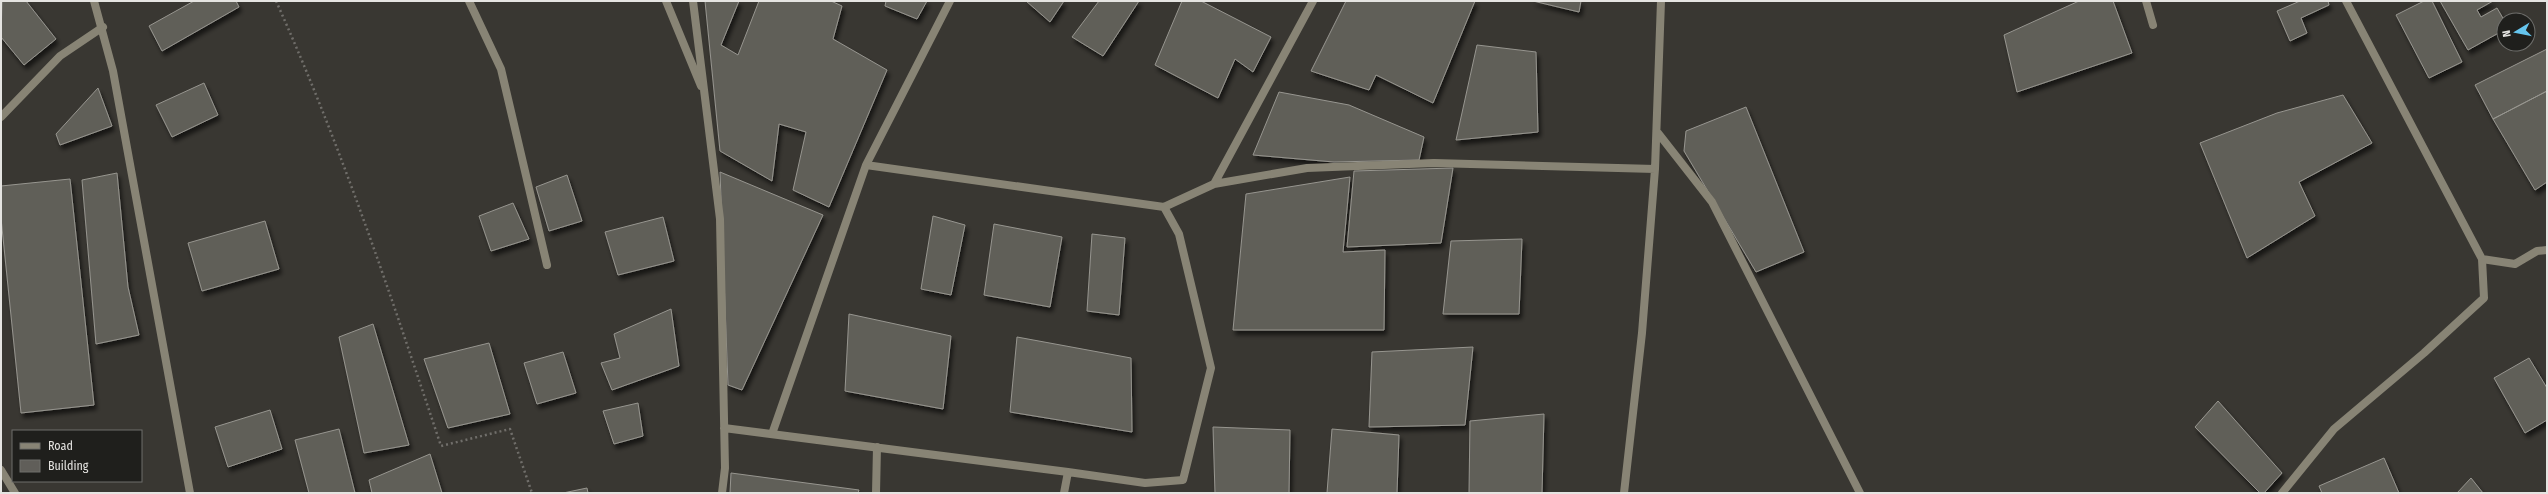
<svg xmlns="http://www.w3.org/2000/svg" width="2548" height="494" font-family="'Fira Sans Condensed',sans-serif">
  <defs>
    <filter id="shadow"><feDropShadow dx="2.5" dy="4.5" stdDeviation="2" flood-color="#0009"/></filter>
  </defs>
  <rect width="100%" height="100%" fill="#393732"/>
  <path fill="#605e59" stroke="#97968f" filter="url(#shadow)" d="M2,1H26L56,39L24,65L1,37Z
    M194,1H236L239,7L162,51L149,26Z
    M705,1H739L721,45L738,55L759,1H831L842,6L833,39L887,70L829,207L793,190L806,132L779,124L772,181L720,151Z
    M886,1H927L917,19L885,6Z
    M1026,1H1064L1050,22Z
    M1099,1H1139L1103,56L1072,37Z
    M1182,1H1201L1271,37L1253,72L1235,59L1218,98L1155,65Z
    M1346,1H1475L1433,103L1376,75L1369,90L1311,71Z
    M1533,1H1581L1579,12Z
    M2079,1H2113L2132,53L2017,92L2004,35Z
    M2300,1H2328L2329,5L2301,18L2307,33L2290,41L2277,11Z
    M2424,1H2432L2462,62L2429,78L2396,15Z
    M2440,1H2493L2477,10L2481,17L2497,8L2504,20V30L2468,50Z
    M1477,45L1536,52L1538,132L1456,140Z
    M2547,49V91L2493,119L2475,85Z
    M204,83L218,115L172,137L156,105Z
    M98,88L112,126L60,145L56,134Z
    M2547,91V182L2535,190L2493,119Z
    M1279,92L1349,105L1424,137L1419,160L1334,162L1253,155Z
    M2343,95L2372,143L2299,182L2315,216L2247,258L2200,143L2277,113Z
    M1746,107L1804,252L1756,272L1684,151L1686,131Z
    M1453,168L1441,243L1347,247L1354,171Z
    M720,172L823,215L742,390L728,385Z
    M117,173L128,287L139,335L96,344L82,180Z
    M567,175L582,221L549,231L536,187Z
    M1350,177L1343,252L1385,250L1384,330H1233L1246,194Z
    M70,179L94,405L21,413L1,218V186Z
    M513,203L529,239L491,251L479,216Z
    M933,216L965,225L951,295L921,289Z
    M663,217L674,261L618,275L605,232Z
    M265,221L279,269L202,291L188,243Z
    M994,224L1062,237L1050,307L984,295Z
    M1092,234L1125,238L1119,315L1087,311Z
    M1522,239L1519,314H1443L1451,241Z
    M671,309L679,366L612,390L601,363L620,358L614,334Z
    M849,314L951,336L943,409L845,391Z
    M373,324L409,445L364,453L339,337Z
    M1017,337L1131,358L1132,432L1010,412Z
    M489,343L510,414L448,428L424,359Z
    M1473,347L1465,425L1369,427L1372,352Z
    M563,352L576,393L537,404L524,363Z
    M2529,358L2547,388V420L2525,433L2494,378Z
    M2218,401L2282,473L2264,493H2260L2195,427Z
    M638,403L643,436L614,444L603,411Z
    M270,410L282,449L228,467L215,427Z
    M1544,414L1542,493H1469L1470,421Z
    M1213,427L1290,430L1289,493H1215Z
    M339,429L355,493H309L295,440Z
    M1332,429L1399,435L1397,493H1327Z
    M430,454L442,493H372L369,480Z
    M2384,458L2399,493H2322L2319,486Z
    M731,473L859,490L858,493H730Z
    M2471,478L2483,493H2457Z
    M587,488L588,493H563Z"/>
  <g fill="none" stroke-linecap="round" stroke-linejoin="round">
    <path stroke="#706e6a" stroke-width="2.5" stroke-dasharray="2 3" stroke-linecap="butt" d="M276,1C341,145 391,296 441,446L510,429L532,493"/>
    <path stroke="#888475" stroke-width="8" d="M94,1L113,71L190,493
      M469,1L501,69L547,265
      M666,1L701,86
      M693,1L720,219L725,468L722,493
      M2146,1L2153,25
      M2346,1L2482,259L2515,264L2537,251L2547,250
      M1,117L60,56L103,27
      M1658,133L1712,202L1860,493
      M866,165L950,1
      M1214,184L1313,1
      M724,428L1068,472L1064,493
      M772,434L866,165L1164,207L1214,184L1307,168L1434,163L1655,169
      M1,470L15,493
      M1068,472L1145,483L1183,480L1211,368L1179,234L1164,207
      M876,493L877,447
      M1624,493L1642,333L1655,169L1661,1
      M2282,493L2334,429L2424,353L2484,298L2482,259"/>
  </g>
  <rect width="2548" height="494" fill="none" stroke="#e5e4e1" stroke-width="4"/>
  <rect x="12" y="430" width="130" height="52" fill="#1f1f1c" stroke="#6e6e6b"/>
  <rect x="20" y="443" width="20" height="6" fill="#888475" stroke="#6e6e6b"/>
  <text x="48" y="450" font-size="12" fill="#e5e4e1">Road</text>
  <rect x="20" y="460" width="20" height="12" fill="#605e59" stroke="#6e6e6b"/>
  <text x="48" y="470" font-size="12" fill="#e5e4e1">Building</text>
  <g transform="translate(2516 32) rotate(260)"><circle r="19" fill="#1f1f1c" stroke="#6e6e6b"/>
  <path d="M0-3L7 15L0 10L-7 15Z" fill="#65c5ee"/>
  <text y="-6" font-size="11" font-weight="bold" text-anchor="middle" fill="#e5e4e1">N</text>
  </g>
</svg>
